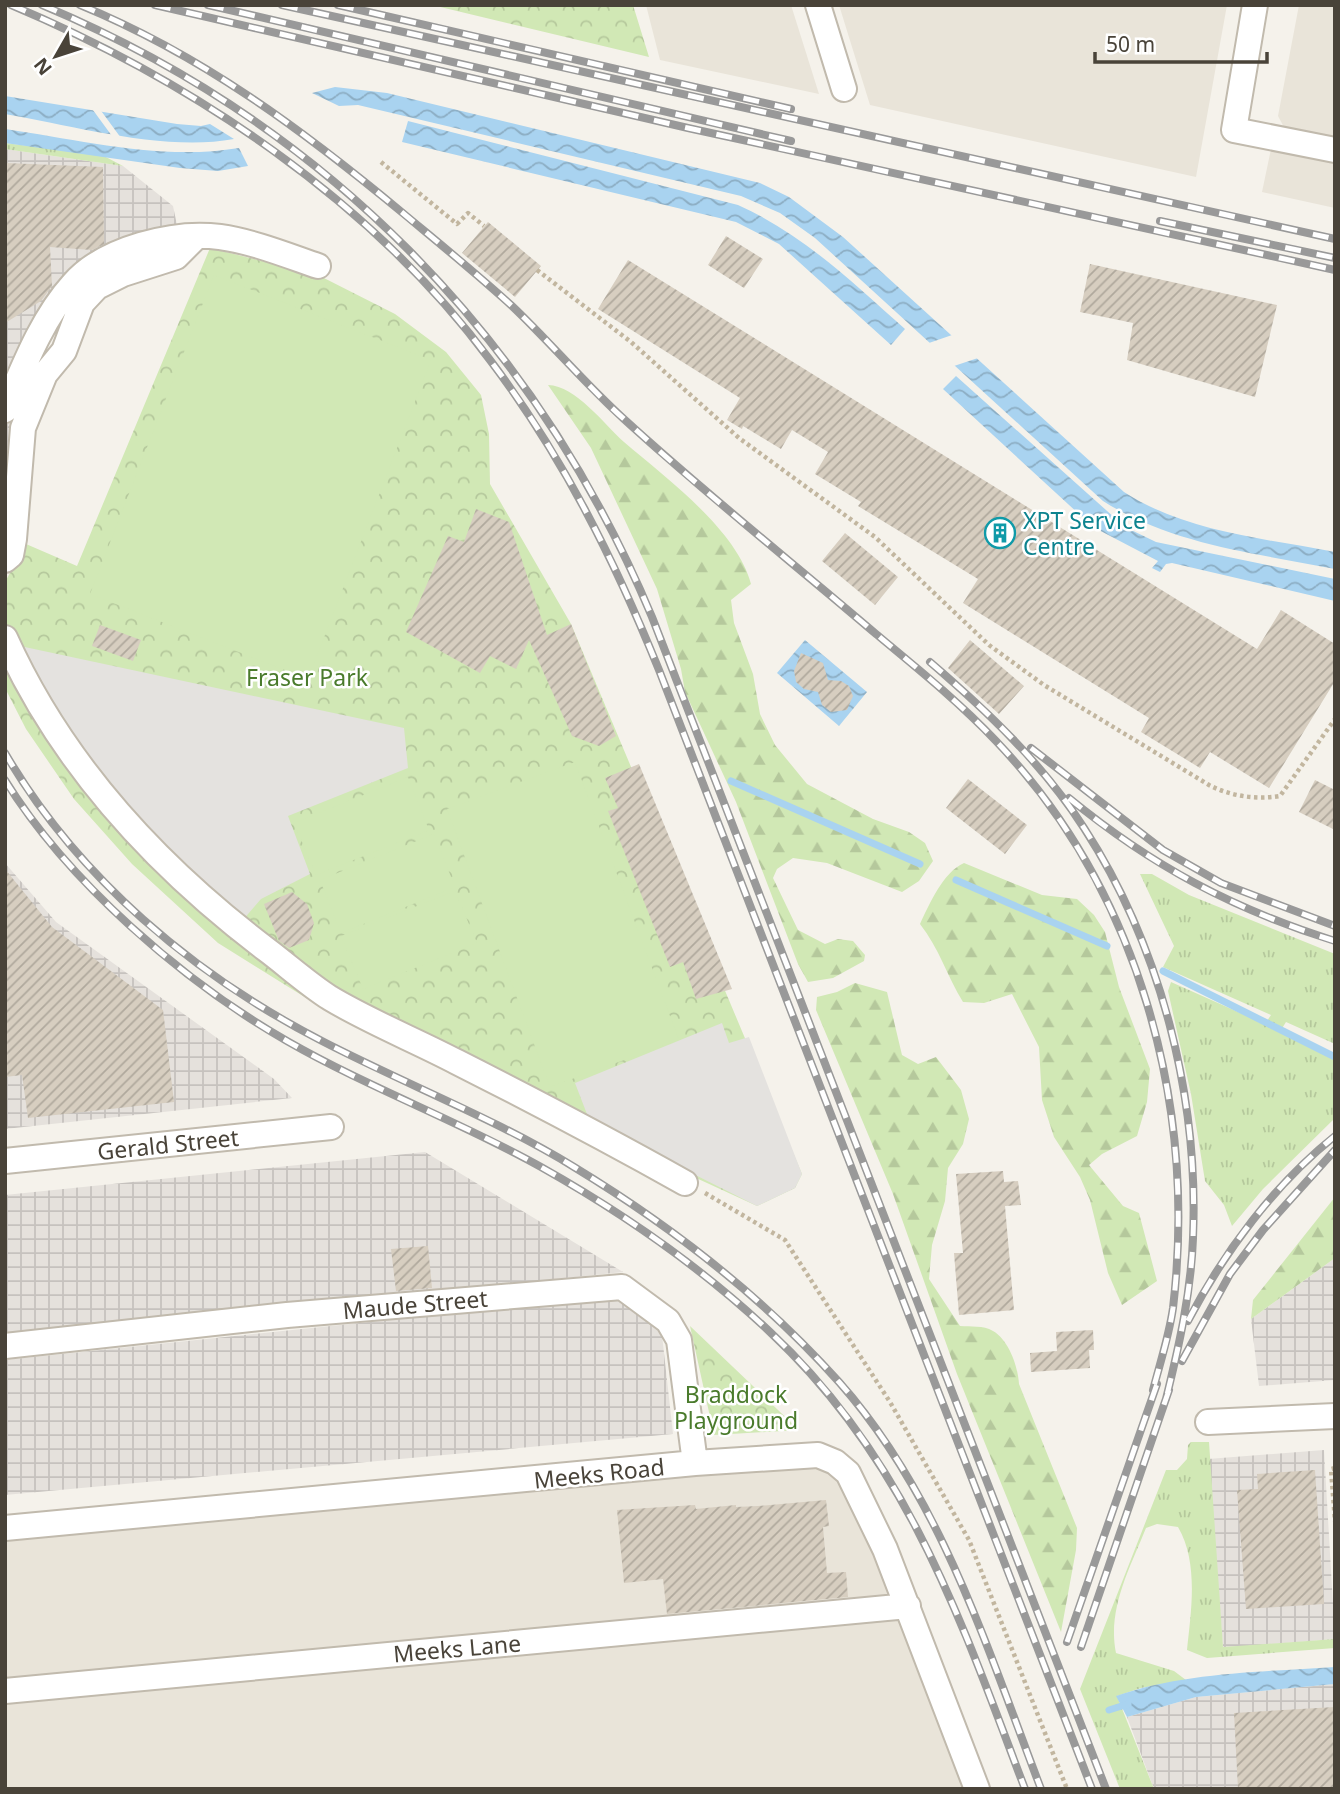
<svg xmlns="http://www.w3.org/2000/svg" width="1340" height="1794" font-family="'Noto Sans',sans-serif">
  <defs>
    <pattern id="industrial-grid" width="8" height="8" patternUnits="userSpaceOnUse" patternTransform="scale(1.75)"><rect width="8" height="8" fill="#e5e1dc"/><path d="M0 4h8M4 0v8" fill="none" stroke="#c6c2be"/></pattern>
    <pattern id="grass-tufts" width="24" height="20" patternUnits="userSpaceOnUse" patternTransform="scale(1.75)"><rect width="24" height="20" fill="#d1e8b5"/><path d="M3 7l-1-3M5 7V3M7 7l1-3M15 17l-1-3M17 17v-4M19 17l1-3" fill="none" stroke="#b5c89c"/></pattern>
    <pattern id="forest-firs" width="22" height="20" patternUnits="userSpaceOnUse" patternTransform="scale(1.75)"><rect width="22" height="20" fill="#d1e8b5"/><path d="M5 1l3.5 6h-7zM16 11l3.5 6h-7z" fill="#b5c89c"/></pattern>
    <pattern id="park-crowns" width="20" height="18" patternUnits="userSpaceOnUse" patternTransform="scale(1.75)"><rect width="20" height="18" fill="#d1e8b5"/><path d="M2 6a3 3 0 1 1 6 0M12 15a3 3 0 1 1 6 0" fill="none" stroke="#b5c89c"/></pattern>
    <pattern id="water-waves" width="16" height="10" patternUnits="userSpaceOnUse" patternTransform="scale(1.75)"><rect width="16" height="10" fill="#a9d3f0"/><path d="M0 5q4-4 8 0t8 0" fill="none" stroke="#8cadc3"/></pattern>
    <pattern id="building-hatch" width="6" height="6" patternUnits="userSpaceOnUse" patternTransform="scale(1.75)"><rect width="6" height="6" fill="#d7cec0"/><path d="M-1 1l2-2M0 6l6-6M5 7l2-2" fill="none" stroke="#b0a99d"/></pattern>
  </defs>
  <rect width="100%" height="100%" fill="#f5f2eb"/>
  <path fill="#e9e4d9" d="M646,5H791L819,94L660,60Z
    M839,5H1227L1196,177L870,105Z
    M1299,5H1335V140L1286,131L1278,116Z
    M1271,149L1335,162V208L1262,192Z
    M818,1455L848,1473L971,1769L960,1789H5V1528Z"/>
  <path fill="url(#industrial-grid)" d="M5,149L123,166L173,206L177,225L174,240L58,317L19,410L6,477Z
    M5,863L56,922L274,1079L292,1098L5,1129Z
    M425,1152L623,1272L5,1336V1195Z
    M1335,1258V1380L1259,1386L1251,1319Z
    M619,1296L661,1326L673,1434L5,1495V1360Z
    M1324,1450L1335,1639L1223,1648L1208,1459Z
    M1335,1684V1789H1154L1127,1717L1196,1697Z"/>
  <path fill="url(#grass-tufts)" d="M5,143L102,155L123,166L5,149Z
    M1140,874H1152L1189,895L1335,954V1044L1286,1022L1281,1030L1335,1055V1118L1263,1189L1232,1226L1224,1205L1205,1181L1191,1094L1168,991L1171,982L1265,1024L1271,1015L1163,967L1174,946Z
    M1191,1442H1209L1223,1647L1335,1639V1648L1207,1658L1187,1650C1191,1611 1199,1563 1178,1527L1157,1524L1146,1528C1130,1568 1107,1609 1116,1653L1174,1671L1186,1680L1141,1688L1117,1696L1154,1789H1120L1080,1689L1166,1470H1177L1187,1459L1188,1445Z"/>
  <path fill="url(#forest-firs)" d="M548,385C576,386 604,424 624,442C665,477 737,530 751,584L731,600L734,623L753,674L760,714L775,745L807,784L873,819L909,832L925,843L933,861L919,881L902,892L827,863L793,858L777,869L773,878L798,930L825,944L838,939L853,941L865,955L864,961L833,978L808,982L798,964L736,802L685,692L681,669L657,589L591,448Z
    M964,863L1042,895L1077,899L1094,915L1105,932L1119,987L1150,1069L1147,1102L1137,1136L1102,1154L1089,1165L1123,1206L1139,1213L1157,1281L1122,1305L1108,1273L1090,1200L1080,1177L1054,1137L1042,1100L1039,1047L1012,994L984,1003L963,1002C947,976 939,948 920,924C929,905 943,872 964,863Z
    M855,983L887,992L902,1055L918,1064L936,1057L961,1090L969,1119L963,1144L948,1168L945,1201L932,1245L929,1279L960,1326C971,1327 983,1325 993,1331C1009,1340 1018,1367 1019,1384L1077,1528L1076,1550L1061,1632L957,1374L893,1194L816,1010L817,997L837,992Z
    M1335,1197V1258L1251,1319L1253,1300Z"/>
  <path fill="url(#park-crowns)" d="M432,5H633L649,57Z
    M210,248L318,275L395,314L446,352L481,395L489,434L490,484L571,624L802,1174L795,1188L757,1206L311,1001L218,943L132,864L74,799L26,729L5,688V582L26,544L77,566Z
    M690,1326L799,1430L714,1435Z"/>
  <path fill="#d1e8b5" d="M214,275L431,360L308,679L90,594Z
    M575,762L679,1040L550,1087L447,809Z
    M408,777L429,830L316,875L294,823Z
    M434,834L455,887L341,933L320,880Z
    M455,891L477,943L363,989L341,936Z"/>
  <path fill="#e4e2df" d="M20,646L404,728L408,768L288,816L310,874L261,899L242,921L130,820L66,734Z
    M722,1023L729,1043L749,1037L802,1174L795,1188L757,1206L590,1122L575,1083Z"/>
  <path fill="url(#water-waves)" d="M335,87L387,93L760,183L789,197L843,237L1124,492C1186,532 1263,538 1335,552V569C1255,553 1173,545 1103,501L815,238L780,213L741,196L358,105L339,106L312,93Z
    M5,96L177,124L201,126L210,124L234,139C165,152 75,126 5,114Z
    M408,121L738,205C803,234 852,282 905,329L891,345L779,244L736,222L402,142Z
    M5,129C82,140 161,161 239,148L248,166L218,171L180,168L5,143Z
    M956,376L1125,527L1156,542L1335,579V601L1172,563L1166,564L1160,572L1152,568L1158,561L1093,527L943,389Z
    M805,640L867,692L839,726L777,673Z
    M1335,1667V1684L1196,1697L1127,1717L1116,1696C1185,1672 1263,1672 1335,1667Z"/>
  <path fill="#f5f2eb" d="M90,106L99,108L121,138L112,136Z
    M955,334L981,357L951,367L926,344Z"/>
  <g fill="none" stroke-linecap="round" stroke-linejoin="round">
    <path stroke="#a9d3f0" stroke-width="7" d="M731,781L920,864
      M956,880L1107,946
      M1163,971L1335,1057
      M1109,1710L1128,1704"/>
  </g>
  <path fill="url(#building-hatch)" d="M5,163L103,167L104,244L92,250L50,247L52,286L41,301L5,323Z
    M488,222L541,266L515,297L462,253Z
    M726,236L763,259L744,288L708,265Z
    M628,260L1257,649L1281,610L1335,644V681L1269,788L1210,752L1200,768L1141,732L1149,718L963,603L978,579L858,506L861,502L815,474L828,452L792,430L781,449L743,426L742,429L727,420L740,398L598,309Z
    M1090,264L1277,305L1255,397L1127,360L1133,323L1080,312Z
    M476,509L509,522L547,635L571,624L616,736L599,746L572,736L529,640L516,669L490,656L480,673L406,632L448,536L464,542Z
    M845,533L898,577L875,605L822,561Z
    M100,625L141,640L133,661L92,646Z
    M970,640L1024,686L999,714L948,668Z
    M801,653L823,663L828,680L841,681L849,686L853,696L847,710L831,712L822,705L818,692L804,689L796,682L794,671Z
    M639,764L732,989L696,999L683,962L670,967L608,811L618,808L605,778Z
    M968,779L1027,825L1005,854L946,808Z
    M1315,780L1335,790V830L1299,812Z
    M5,869L52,927L163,1010L174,1102L28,1118L22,1075L5,1077Z
    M292,892L307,904L314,923L309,940L289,948L279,941L264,904Z
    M1003,1171L1004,1182L1018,1181L1021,1205L1005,1206L1014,1310L959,1315L954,1253H963L956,1174Z
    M428,1246L432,1288L396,1291L391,1249Z
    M1093,1330L1094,1350H1089L1090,1368L1031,1372L1030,1353L1057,1351L1056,1332Z
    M1315,1470L1324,1604L1246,1609L1237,1490L1258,1489L1257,1474Z
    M826,1500L829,1526L823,1527L827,1573L846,1572L848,1597L667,1614L663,1579L624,1583L617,1510L695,1505L696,1509L736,1505V1507L758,1506Z
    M1335,1707V1789H1238L1234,1713Z"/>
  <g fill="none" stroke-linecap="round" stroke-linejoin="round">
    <g stroke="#c1baad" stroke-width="28">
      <path id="minor" d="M818,5L844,89
        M1255,5L1234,130L1335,150
        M5,410C23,368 42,318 73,284C104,248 175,231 220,237C254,242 286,255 318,266
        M5,560L11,555L14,539L23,428L45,374L64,351L82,303L97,287L123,274L176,257L194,239
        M5,638C62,765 156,866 267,950C287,965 308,984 330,998C370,1022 415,1040 457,1062C534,1101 610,1141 685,1183
        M5,1161L331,1127
        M5,1346L287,1315L622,1287L668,1321L679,1340L695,1463
        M1208,1422L1335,1416
        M5,1528L695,1463L818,1455L835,1462L848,1473L885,1549L977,1789
        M5,1691L908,1606"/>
    </g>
    <path stroke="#c2b69f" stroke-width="4.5" stroke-dasharray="3.5 3.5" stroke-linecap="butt" d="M381,162L457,224L468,213L484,226
      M537,270L631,342L739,438L875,537L989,645L1044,685L1209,785C1230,796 1256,800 1280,796L1335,719
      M705,1193L785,1240L890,1402L969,1540L1067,1789
      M1335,1468L1331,1469L1335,1521"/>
    <use href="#minor" stroke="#fff" stroke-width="24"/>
    <g stroke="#999" stroke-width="8">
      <path id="rail" d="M11,5C192,81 371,200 490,360C562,455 614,559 659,670L1092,1789
        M42,5C324,123 534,336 652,617L1106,1789
        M80,5C202,55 304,131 404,214C440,244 477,274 512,306C551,343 585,384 625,420C706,494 793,563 876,634C917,668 959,702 996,741C1139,891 1197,1104 1173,1308C1169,1336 1160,1363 1153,1390
        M155,5L688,128L1335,270
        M208,5L791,141
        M282,5L1335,239
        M338,5L791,109
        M1160,221L1335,258
        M930,662C987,711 1043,764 1084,828C1161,947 1199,1097 1193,1238C1191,1293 1179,1346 1166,1399
        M1031,748L1163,850L1221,883L1335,926
        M5,753C78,878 194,975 322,1041C405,1084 494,1118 574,1167C671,1226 763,1297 839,1382C941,1497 987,1648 1041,1789
        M5,780C68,882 184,982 287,1041C369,1088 459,1121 541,1167C623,1213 701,1267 770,1332C908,1461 960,1618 1025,1789
        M1069,798C1152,866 1233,909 1335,941
        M1188,1321C1224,1252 1274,1185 1335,1136
        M1182,1361L1230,1274L1263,1230L1335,1150
        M1067,1642L1157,1384
        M1081,1647L1169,1390"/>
    </g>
    <use href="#rail" stroke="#fff" stroke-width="5" stroke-dasharray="16" stroke-linecap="butt"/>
  </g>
  <defs>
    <g id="building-ring" transform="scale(1.575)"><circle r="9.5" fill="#fff" stroke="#0f9aa8" stroke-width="1.5"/><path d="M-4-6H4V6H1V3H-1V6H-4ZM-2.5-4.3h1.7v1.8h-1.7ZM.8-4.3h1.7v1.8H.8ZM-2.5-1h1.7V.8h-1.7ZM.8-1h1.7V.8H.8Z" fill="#0f9aa8"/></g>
  </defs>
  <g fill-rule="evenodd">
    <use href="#building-ring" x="1000" y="533"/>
  </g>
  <g text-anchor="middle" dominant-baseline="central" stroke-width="5" stroke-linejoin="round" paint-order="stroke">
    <g font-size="23" fill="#0d838f" stroke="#fff" text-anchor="start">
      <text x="1023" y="520">XPT Service<tspan x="1023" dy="26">Centre</tspan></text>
    </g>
    <g font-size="23" fill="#4a7b2c" stroke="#fff">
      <text x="307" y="677">Fraser Park</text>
      <text x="736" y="1394">Braddock<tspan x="736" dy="26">Playground</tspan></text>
    </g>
    <g font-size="23" fill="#494339" stroke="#fff">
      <text transform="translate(168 1144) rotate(-6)">Gerald Street</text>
      <text transform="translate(415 1304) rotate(-5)">Maude Street</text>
      <text transform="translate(599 1473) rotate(-6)">Meeks Road</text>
      <text transform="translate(457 1648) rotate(-5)">Meeks Lane</text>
    </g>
  </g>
  <rect width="1340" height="1794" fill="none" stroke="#494339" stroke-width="14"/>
  <g transform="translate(56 56) rotate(231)" stroke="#ffffff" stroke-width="5" paint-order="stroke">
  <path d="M0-5L12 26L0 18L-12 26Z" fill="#494339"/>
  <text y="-10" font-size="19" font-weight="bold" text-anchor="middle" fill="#494339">N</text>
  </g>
  <path d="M1095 52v10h172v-10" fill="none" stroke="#494339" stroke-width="3.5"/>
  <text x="1106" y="52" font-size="21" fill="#494339" stroke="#ffffff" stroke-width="5" paint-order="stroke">50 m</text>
</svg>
